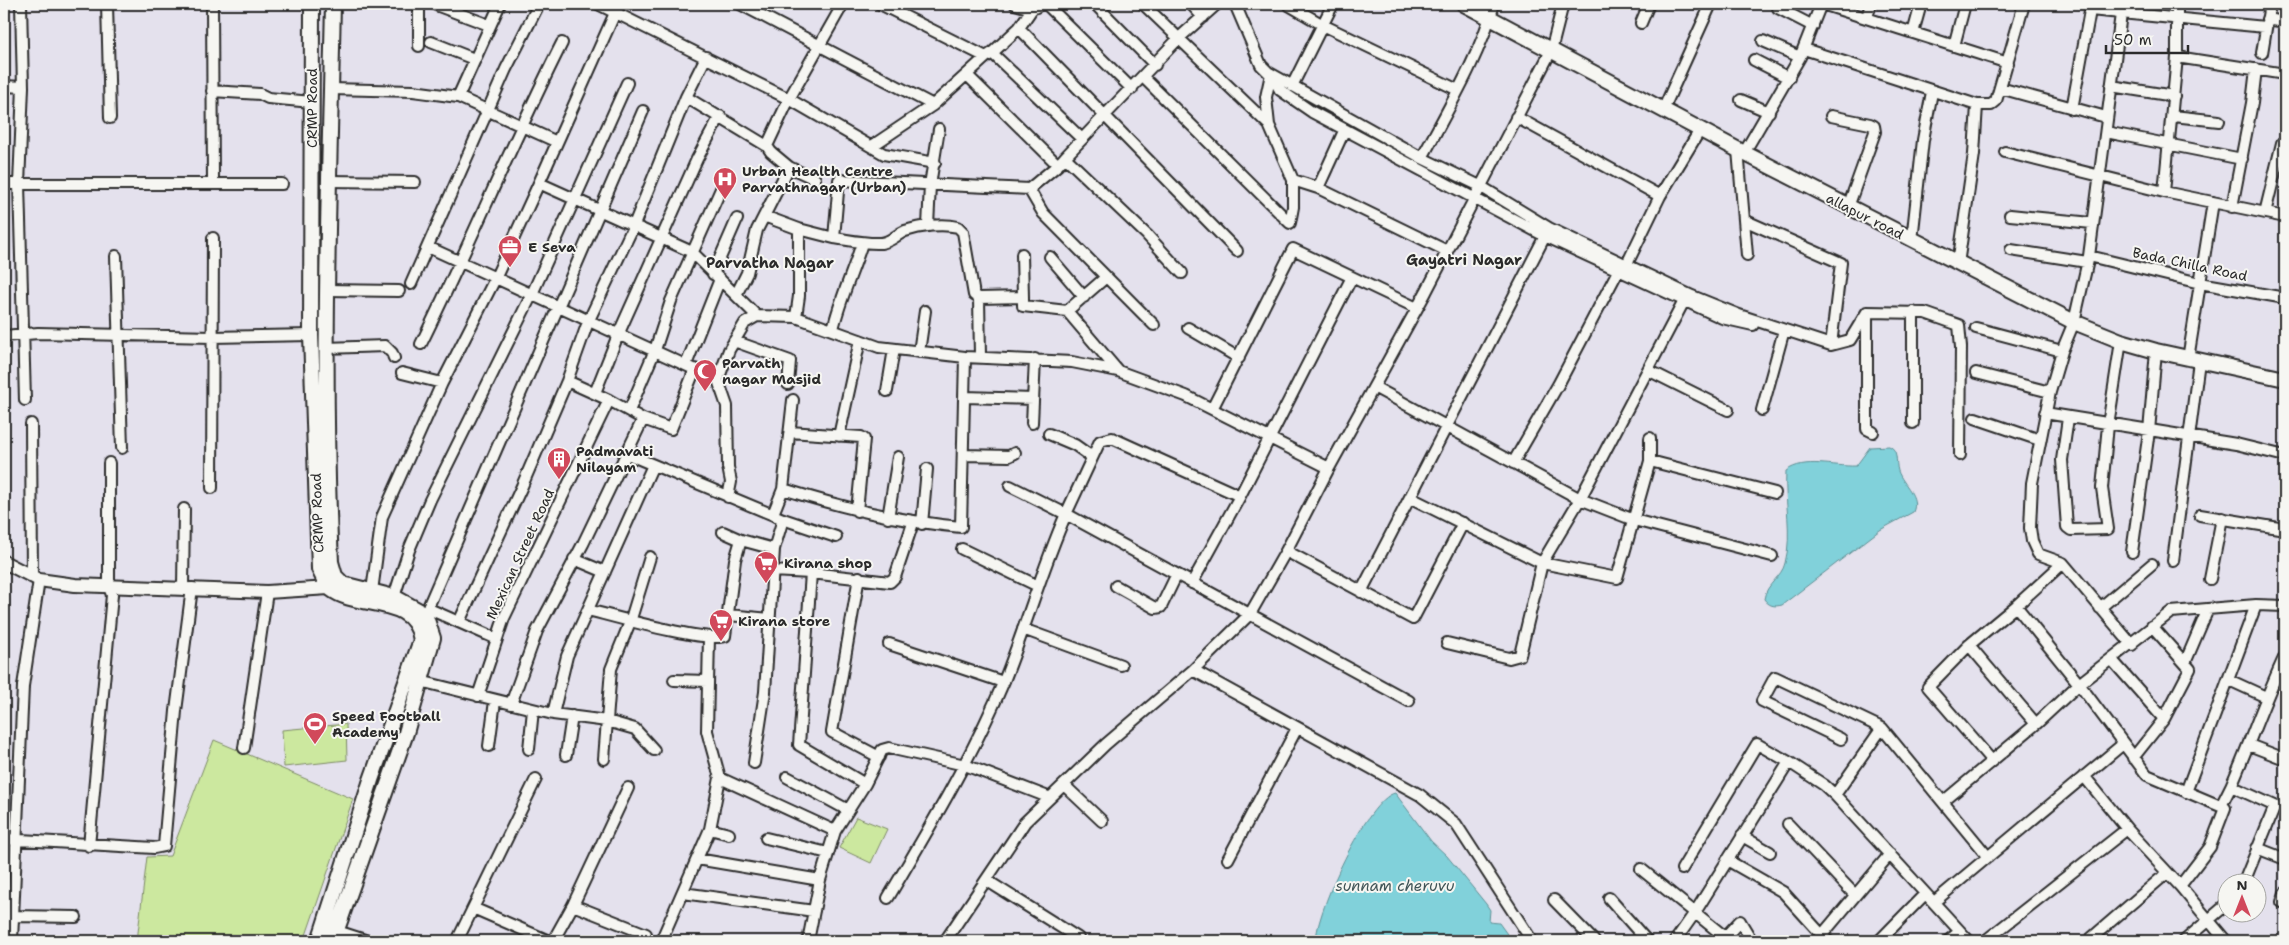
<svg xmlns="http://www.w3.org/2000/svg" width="2289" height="945" font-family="'Shantell Sans',sans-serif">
  <rect width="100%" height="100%" fill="#e4e1ed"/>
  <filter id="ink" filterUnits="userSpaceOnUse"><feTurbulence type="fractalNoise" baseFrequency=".02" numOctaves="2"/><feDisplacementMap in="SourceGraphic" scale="10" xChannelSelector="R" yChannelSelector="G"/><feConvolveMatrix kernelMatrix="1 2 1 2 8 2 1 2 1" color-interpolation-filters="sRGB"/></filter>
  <g filter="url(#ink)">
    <path fill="#cce89f" stroke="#7c8a65" d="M346,724L347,760L284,767L282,730Z
      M214,740L353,799L304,941H137L147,857L170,856Z
      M856,817L887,829L871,863L839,848Z"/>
    <path fill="#81d1da" stroke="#5f8f94" d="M1889,446C1899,450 1895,461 1898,471C1903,485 1920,496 1913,512L1880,530L1782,605C1774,607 1769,606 1764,599C1766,584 1782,577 1785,563C1793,534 1784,501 1786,471C1805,457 1833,467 1856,466L1870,447Z
      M1395,793L1431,841L1447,856L1486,904L1490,910L1489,922L1499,923L1512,941H1316C1316,912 1367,799 1395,793Z"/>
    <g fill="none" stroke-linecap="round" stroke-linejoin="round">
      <g stroke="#2b2b2b" stroke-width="14">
        <path id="minor" d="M21,4L23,87L19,184L25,400
          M107,4L110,118
          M212,4L213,182
          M419,4V46
          M500,4L458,97L557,142
          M598,4L789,99L884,154L935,163
          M740,4L933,105
          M880,4L986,57L992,53L1082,139
          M1015,4L1032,9L1042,4
          M1046,4L1132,89
          M1095,4L1155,65
          M1143,4L1269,125L1293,180L1318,188L1447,251
          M1191,4L1203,17
          M1235,4L1261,65L1268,72L1422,158L1480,186L1549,228L1692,296L1739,315L1831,345L1850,340L1867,312L1925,313L1959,325L1961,347L1960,455
          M1287,4L1323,25L1458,90
          M1822,4L2008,63
          M436,5L489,25
          M1778,8L1813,26
          M2090,10L2265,27
          M2121,14L2089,256L2074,322L2062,351L2050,392L2032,483L2030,528L2032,541L2038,554L2063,563L2132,645
          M1867,17L1871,4
          M2267,19L2285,22
          M1641,23L1649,4
          M1019,28L1237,251
          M1913,33L1921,4
          M1763,41L1800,57
          M431,42L474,59
          M1954,46L1965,4
          M1804,49L1977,105
          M992,53L1019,28L1032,9
          M2262,53L2270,4
          M2177,57L2285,74
          M1754,60L1789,78
          M1271,74L1280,90L1312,112L1545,236L1722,318L1753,325
          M967,75L1058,165L1065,157L1147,235L1182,273
          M1143,77L1290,223L1293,207V180
          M4,86L23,87
          M1292,86L1333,4
          M2111,86L2174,96
          M2000,88L2106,117
          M331,89L413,91L458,97
          M212,91L260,94L268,98L312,102
          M686,97L767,146
          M1741,100L1769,112
          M2072,109L2091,5
          M1663,110L1711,4
          M1831,116L1870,124L1874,126L1875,132L1848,207
          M2173,116L2219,121
          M1516,117L1660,196
          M1269,125L1266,97L1271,74
          M2106,132L2242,159
          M872,146L933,105L986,57
          M1738,150L1747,255
          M2005,152L2164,192L2285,217
          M1744,153L1800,57L1821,4
          M1065,157L1179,38L1217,4
          M1422,158C1448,109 1479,58 1494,4
          M789,167L815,179
          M327,181L415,182
          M539,183L692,252L757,316
          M4,184H282
          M1318,188L1344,131
          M1029,189L1043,213L1154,325
          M2164,192L2177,57V4
          M2232,207L2252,103L2256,69
          M2265,213L2282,143H2285
          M2010,215L2092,223
          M764,216L799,229L834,238L839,180L1029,189L1058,165
          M1744,220L1841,263L1831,345
          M928,226L930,185L939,129
          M834,238C849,240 865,244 881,243C891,242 896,235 905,231C920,226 943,223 958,227L963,232L974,295L979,298L980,356
          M1912,240L1923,140L1932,92
          M428,247L718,380L729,350L745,323L757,316L796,317L879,347L965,357L1072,362L1118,371L1186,396L1329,468L1426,292L1551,51L1563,4
          M2011,250L2087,262
          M1022,254L1023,297
          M116,256L122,448
          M2089,256L2200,283L2285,298
          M1050,257L1084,297
          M1627,264L1660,196L1700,130
          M1958,264L1974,154L1977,105H1991L1996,101L2024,4
          M713,274L737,219
          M411,284L506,69L537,8
          M326,290L399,291
          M736,295L747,273L757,230L789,167L771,152L767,146L789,99L843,4
          M979,298L1023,297V306L1067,311L1118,371
          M1067,311L1105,278
          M1867,313V429L1873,432
          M796,317L799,296V229
          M1188,328L1239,358
          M1976,328L2062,351
          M833,329C840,299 853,272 862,243
          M4,336L38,333L212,337L311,335
          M734,341L790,361L788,384
          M421,344C470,245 512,142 562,43
          M326,348L385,346L392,353L394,358
          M919,352L925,311
          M2188,359L2213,202
          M686,365L720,279
          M1648,370L1728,410
          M402,373L442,383
          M1976,373L2050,392
          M718,380L727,406L728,467L731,482L728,497
          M567,381L609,400L643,419L671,429L695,369
          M1374,387L1580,499L1634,520L1772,556
          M887,391L894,349
          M595,393L618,335L697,159L720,116
          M965,397L1033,399
          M1212,409L1293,249L1417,308
          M1762,410L1784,330
          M629,411L655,350L671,301L724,182
          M2045,413L2236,444L2285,456
          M1975,418L2040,440
          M2068,418L2062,460L2067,527L2071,530L2108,529L2102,488L2108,425L2121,341
          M1032,423L1035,359
          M1913,423V312
          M31,424L32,576
          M790,432L861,437L864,439L857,511
          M1049,434L1075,445L1092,457
          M839,436L860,340
          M625,453L783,519L836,537
          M964,455L1009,456L1015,453
          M1650,461L1775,493
          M1513,463L1558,385L1618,271
          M653,465L567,656L553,714L607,721L635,729L654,750
          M1010,486L1066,514L1100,441L1112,438L1240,496
          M212,488L213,238
          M783,489C844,508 897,521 961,527L965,357
          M1411,498L1542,563L1617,578L1650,461V438
          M773,514L783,489L793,400
          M2200,515L2285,529
          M888,518L898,457
          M922,524L927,469
          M723,532L741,540L774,549
          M962,549L1038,586
          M1286,551L1413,619L1463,523
          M2132,552L2149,431L2156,351
          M574,559L605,572
          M2173,561L2199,361
          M772,571L811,573L890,582L895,577L913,523
          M811,573L799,745L865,784
          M859,577L832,732L879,757
          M2210,579L2222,518
          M1192,583L1240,496L1352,277
          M1116,586L1155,608L1161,607L1176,576
          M183,588L184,509
          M372,591L382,517L442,383L495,279L539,183L619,4
          M1361,592L1545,236
          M394,597L409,550L430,500L532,294L627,83
          M2016,606L2079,684L2147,775L2225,808L2210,847L2180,886
          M2100,608L2152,564
          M429,609L497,639
          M588,610C612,616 706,643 725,636L735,560L741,540
          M425,614L643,111
          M729,615L770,619
          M459,622L522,486L567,381L588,322L634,225L686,97L706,57
          M1023,629L1121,665
          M1447,643L1509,658L1520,655L1542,563L1580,499L1684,301
          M889,644L1003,682
          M1969,645L2036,724
          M2112,660L2164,719
          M2185,663L2208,609
          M1193,670L1420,795L1456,824L1532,941
          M674,680L707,681
          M2229,680L2266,697
          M420,681L553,714
          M478,696L504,618L609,400
          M511,704L537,631L583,544L643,419
          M1841,739L1762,701L1775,677L1882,728L1988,857
          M2249,745L2285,759
          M489,746L495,701
          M244,748L267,592
          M529,749L533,710
          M566,755L572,716
          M2133,758L2164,719L2190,669L2152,626
          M604,759L611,669L630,622L650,557
          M1992,761L1928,687L1969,645L2016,606L2063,563
          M754,763L765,692L774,549L783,519
          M2084,776L2127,829L2180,886L2226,941
          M787,777L848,810
          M720,778L835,831
          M1064,785L1102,821
          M2231,786C2250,743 2265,698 2285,656
          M2186,792L2256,605
          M1835,795L1882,728
          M1944,801L2036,724L2079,684L2171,612L2256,605L2285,606
          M2221,806L2231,786L2275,806L2244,882
          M1788,824L1855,895
          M710,829L729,834
          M1742,836L1770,852
          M766,838L828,853
          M4,839L154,848L164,846L176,711L192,588
          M89,846L112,595L109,587V463
          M2257,848L2285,859
          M697,859L820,880
          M1228,859L1297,728
          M1727,860L1783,892L1822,935L1890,854
          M1641,869L1725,937L1740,921L1752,941
          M1682,869L1757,744L1789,762
          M986,880L1078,938
          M683,893L814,911
          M888,898C930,827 972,757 1004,681C1026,626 1042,569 1066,514L1409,701
          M1609,898L1647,941
          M1554,900L1594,941
          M1934,902L2123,744
          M2282,902L2285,893
          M573,905L646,934
          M473,908L549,941
          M13,916L76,917
          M337,931L368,941
          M12,941L23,686L39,580
          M457,941L536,779
          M553,941L573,905L628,788
          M661,941L710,829L720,778L707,731L709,637
          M808,941L820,880L835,831L865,784L882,750L889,748L965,765L1048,797
          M945,941L1025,822L1106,744L1193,670L1250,614L1286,551L1329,468
          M1675,941L1694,914L1789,762L1824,785L1835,795L1969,941
          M1817,941L1822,935L1828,941
          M1879,941L1925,894
          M1948,941L1959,932
          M1985,941L2127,829
          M2088,941L2167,873
          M2184,941L2226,905"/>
      </g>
      <g stroke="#2b2b2b" stroke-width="16">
        <path id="tertiary" d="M4,562L39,580L75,585L267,592L329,588"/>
      </g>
      <g stroke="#2b2b2b" stroke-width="18">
        <path id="secondary" d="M312,4L311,335L319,569C322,575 325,585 331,589C357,610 415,594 421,640L371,780L319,941
          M333,4C329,190 322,376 331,562L335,576L343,584L394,597L425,614L433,638L431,645L406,733L333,941
          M1464,4L1744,153L2074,322L2121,341L2156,351L2285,379"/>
      </g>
      <use href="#minor" stroke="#f6f6f2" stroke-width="10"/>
      <use href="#tertiary" stroke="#f6f6f2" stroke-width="12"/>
      <use href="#secondary" stroke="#f6f6f2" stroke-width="14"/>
    </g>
  </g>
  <defs>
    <g id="hospital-pin" transform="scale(1.25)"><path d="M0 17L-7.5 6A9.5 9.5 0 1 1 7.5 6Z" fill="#d1495b" stroke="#f6f6f2"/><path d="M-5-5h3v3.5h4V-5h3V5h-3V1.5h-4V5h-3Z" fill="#fff"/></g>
    <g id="office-pin" transform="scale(1.25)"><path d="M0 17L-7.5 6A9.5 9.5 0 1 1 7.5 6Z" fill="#d1495b" stroke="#f6f6f2"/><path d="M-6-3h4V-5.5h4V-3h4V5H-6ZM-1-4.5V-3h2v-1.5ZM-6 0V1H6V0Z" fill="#fff"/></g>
    <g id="mosque-pin" transform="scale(1.25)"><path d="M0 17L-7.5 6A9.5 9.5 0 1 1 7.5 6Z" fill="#d1495b" stroke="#f6f6f2"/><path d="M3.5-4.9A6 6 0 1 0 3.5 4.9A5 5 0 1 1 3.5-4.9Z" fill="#fff"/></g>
    <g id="building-pin" transform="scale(1.25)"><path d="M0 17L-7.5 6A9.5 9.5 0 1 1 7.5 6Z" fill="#d1495b" stroke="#f6f6f2"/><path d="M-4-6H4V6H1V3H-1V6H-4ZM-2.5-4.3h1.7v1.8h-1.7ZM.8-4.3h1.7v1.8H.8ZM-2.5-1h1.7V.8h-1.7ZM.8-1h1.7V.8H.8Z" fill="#fff"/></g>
    <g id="supermarket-pin" transform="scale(1.25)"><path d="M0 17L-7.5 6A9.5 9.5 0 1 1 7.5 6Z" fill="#d1495b" stroke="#f6f6f2"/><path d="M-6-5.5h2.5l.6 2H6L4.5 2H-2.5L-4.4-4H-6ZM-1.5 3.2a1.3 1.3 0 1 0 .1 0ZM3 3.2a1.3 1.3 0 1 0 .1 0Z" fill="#fff"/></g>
    <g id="stadium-pin" transform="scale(1.25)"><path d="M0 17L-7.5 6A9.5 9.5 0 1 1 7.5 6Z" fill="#d1495b" stroke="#f6f6f2"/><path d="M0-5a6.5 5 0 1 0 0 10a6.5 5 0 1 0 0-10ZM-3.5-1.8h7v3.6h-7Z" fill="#fff"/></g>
  </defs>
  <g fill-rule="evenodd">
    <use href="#hospital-pin" x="725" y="179"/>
    <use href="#office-pin" x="510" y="247"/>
    <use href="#mosque-pin" x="705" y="371"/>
    <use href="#building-pin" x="559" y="459"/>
    <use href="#supermarket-pin" x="766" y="563"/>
    <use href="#supermarket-pin" x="721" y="621"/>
    <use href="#stadium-pin" x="315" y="724"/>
  </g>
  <g text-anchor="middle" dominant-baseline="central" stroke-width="4" stroke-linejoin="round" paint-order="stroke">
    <g font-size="14" fill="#2b2b2b" stroke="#f6f6f2">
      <text transform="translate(312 108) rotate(-90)">CRMP Road</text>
      <text transform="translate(1865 216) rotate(27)">allapur road</text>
      <text transform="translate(2190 264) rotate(12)">Bada Chilla Road</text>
      <text transform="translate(317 513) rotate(-92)">CRMP Road</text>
      <text transform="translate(520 554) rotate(-65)">Mexican Street Road</text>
    </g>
    <g font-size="14" font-weight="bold" fill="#2b2b2b" stroke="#f6f6f2" text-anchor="start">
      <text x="742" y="171">Urban Health Centre<tspan x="742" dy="16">Parvathnagar (Urban)</tspan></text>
      <text x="528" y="247">E Seva</text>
      <text x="722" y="363">Parvath<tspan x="722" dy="16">nagar Masjid</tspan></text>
      <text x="576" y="451">Padmavati<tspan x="576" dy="16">Nilayam</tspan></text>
      <text x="784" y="563">Kirana shop</text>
      <text x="738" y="621">Kirana store</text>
      <text x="332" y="716">Speed Football<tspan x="332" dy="16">Academy</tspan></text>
    </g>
    <g font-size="15" font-weight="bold" fill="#2b2b2b" stroke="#f6f6f2">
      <text x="1464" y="260">Gayatri Nagar</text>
      <text x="770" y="263">Parvatha Nagar</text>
    </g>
    <g font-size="15" font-style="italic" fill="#405457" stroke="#f6f6f2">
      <text x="1395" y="886">sunnam cheruvu</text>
    </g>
  </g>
  <rect width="2289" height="945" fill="none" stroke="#f6f6f2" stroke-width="20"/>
  <rect x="10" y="10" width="2269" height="925" fill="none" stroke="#2b2b2b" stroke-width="2" filter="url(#ink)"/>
  <g transform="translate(2242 898)"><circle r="24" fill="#f6f6f2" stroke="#a5a5a2"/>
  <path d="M0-4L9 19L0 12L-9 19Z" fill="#d1495b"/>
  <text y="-8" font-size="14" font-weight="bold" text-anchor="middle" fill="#2b2b2b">N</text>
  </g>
  <path d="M2106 45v8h82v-8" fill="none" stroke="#2b2b2b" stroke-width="2.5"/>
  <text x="2114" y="45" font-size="15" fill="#2b2b2b" stroke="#f6f6f2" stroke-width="4" paint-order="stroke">50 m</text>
</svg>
